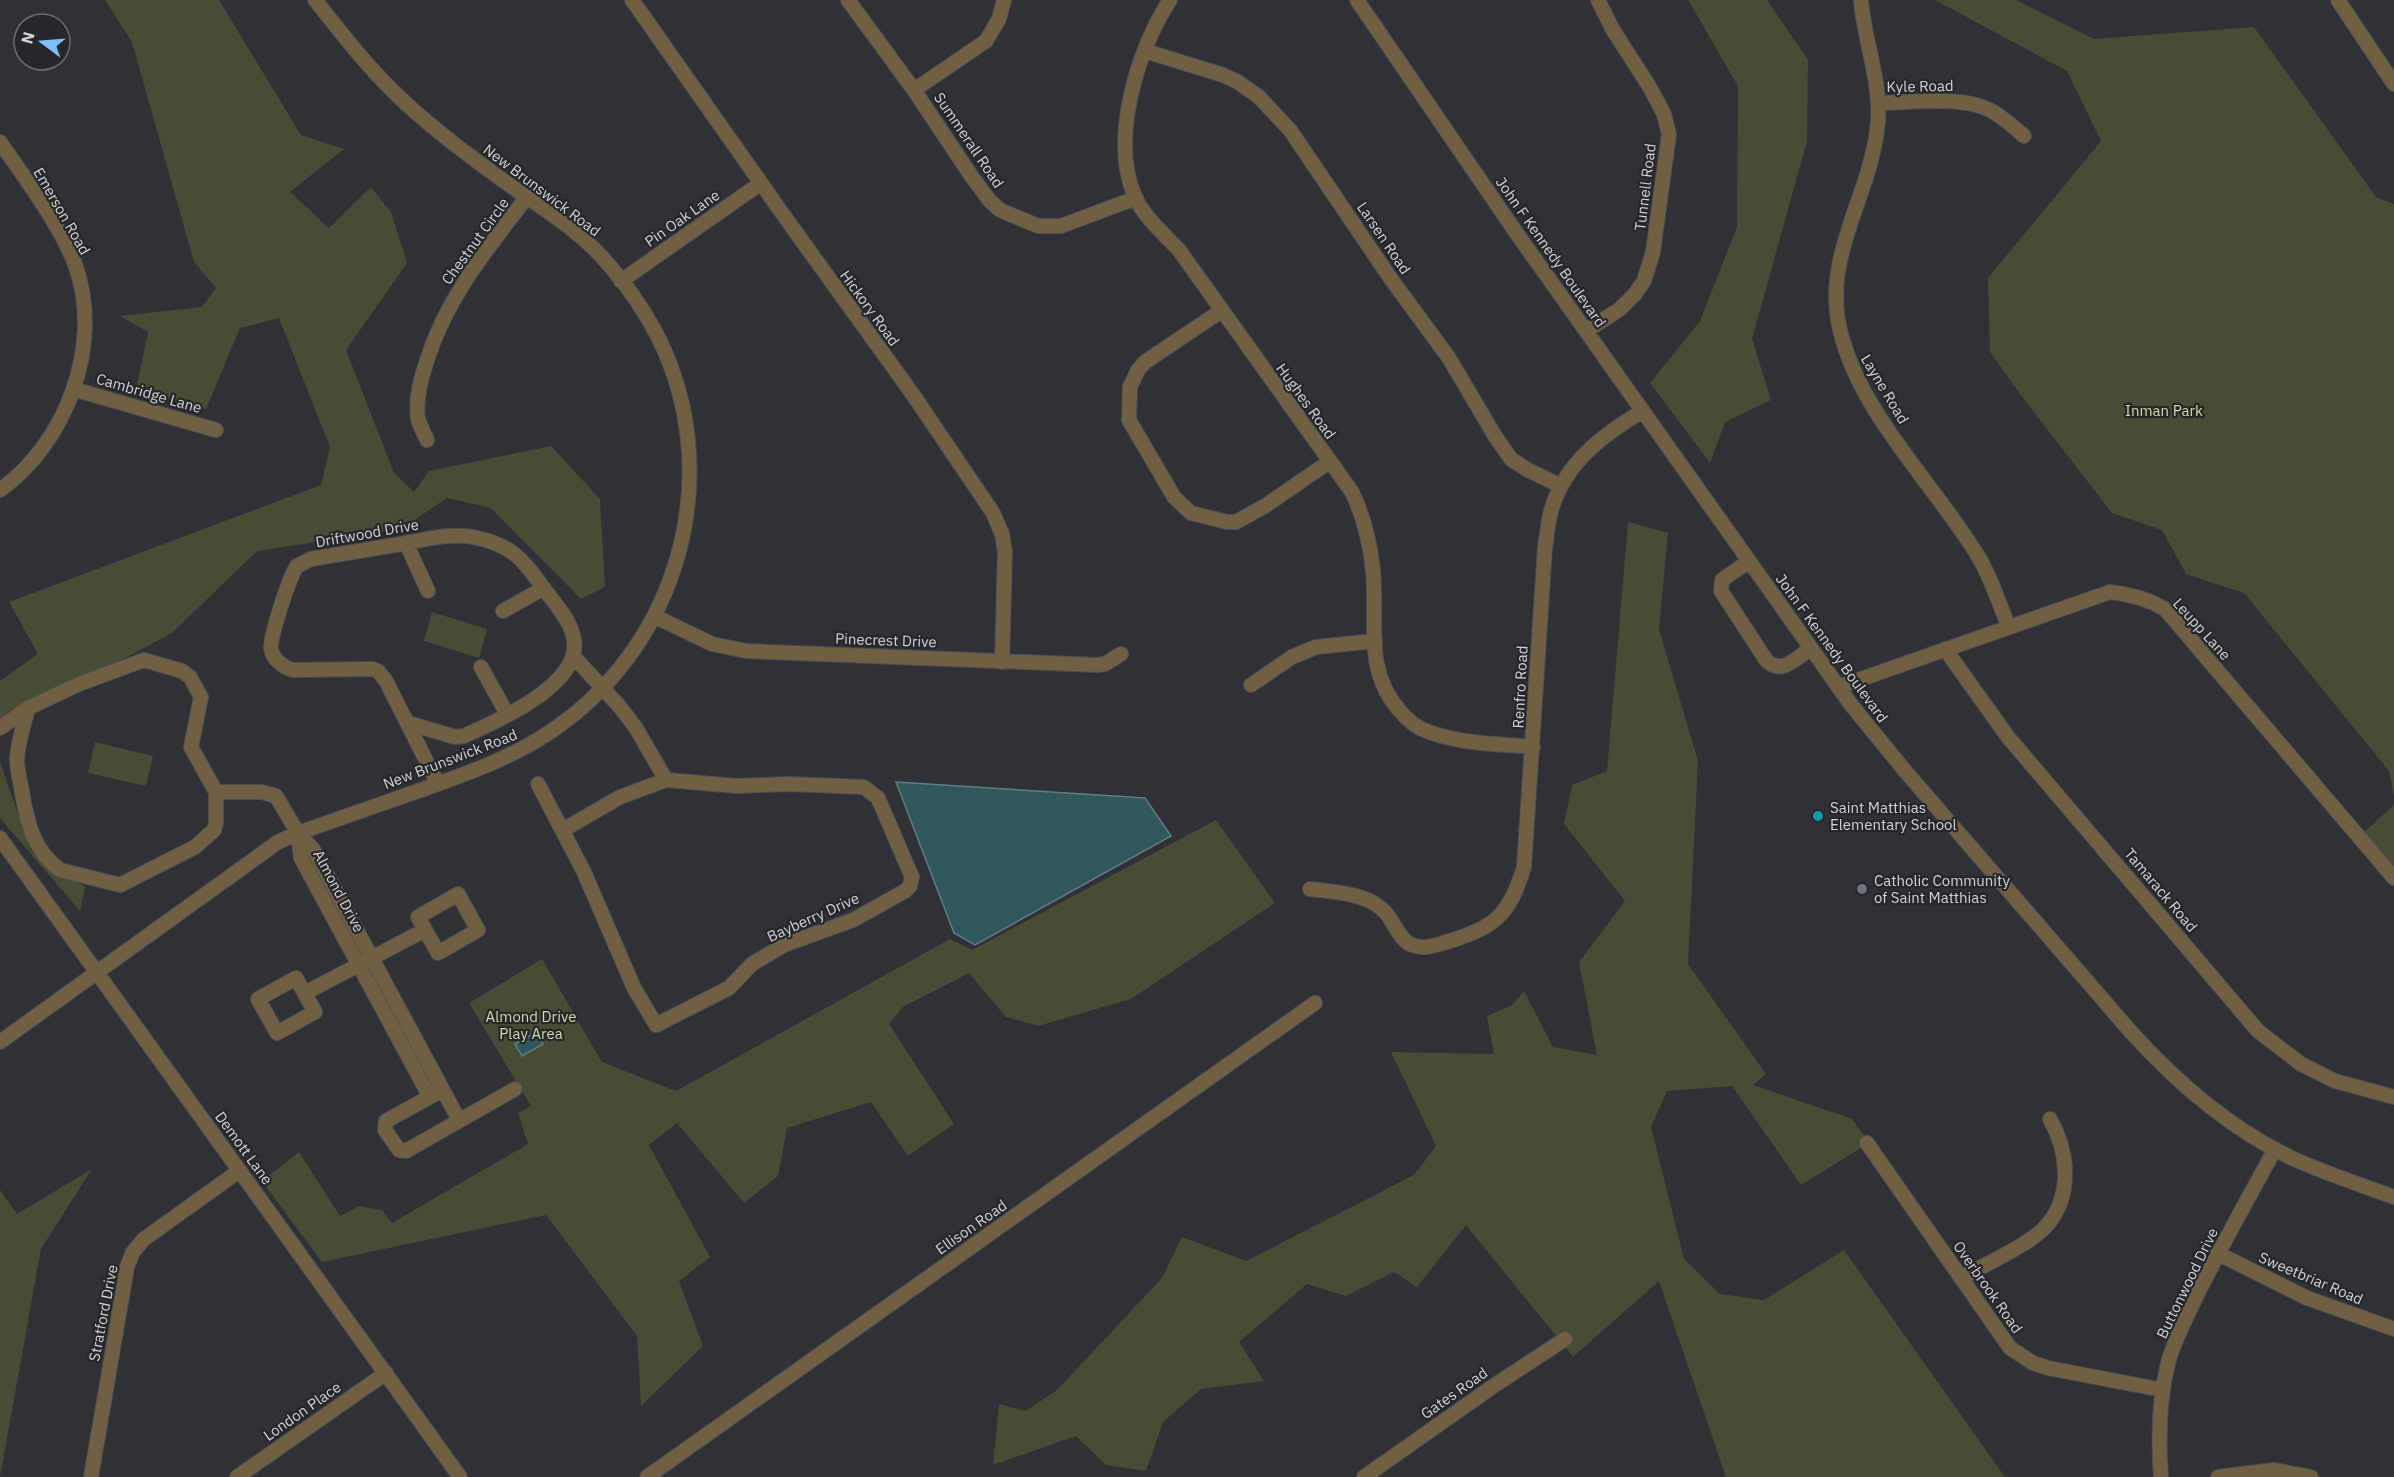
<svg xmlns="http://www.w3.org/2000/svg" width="2394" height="1477" font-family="'IBM Plex Sans',sans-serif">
  <rect width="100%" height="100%" fill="#2f3136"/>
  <path fill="#474c34" d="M105,0H219L301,135L344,149L290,192L329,228L371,187L391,212L407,263L346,350L394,473L414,492L429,471L551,446L600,499L605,587L581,599L491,508L447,498L401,529L257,551L172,633L0,725V681L38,654L9,602L321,485L330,447L279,318L240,328L206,409L136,389L148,332L120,316L202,307L216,288L194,262L132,42Z
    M1688,0H1767L1808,60L1807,141L1752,339L1771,400L1725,422L1710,463L1650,383L1700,321L1737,227L1738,86Z
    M1935,0H2016L2094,39L2254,27L2376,197L2394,204V797L2389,771L2244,593L2186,574L2162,530L2112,513L2023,398L1990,352L1988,278L2101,141L2067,71Z
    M1628,522L1668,533L1659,629L1698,761L1688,964L1766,1074L1753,1085L1852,1119L1869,1143L1801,1185L1732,1086L1667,1091L1651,1127L1684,1259L1720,1294L1764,1300L1844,1250L2005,1477H1726L1659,1281L1573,1357L1466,1225L1417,1287L1394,1272L1346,1296L1307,1284L1239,1342L1264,1381L1201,1389L1163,1422L1146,1471L1106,1465L1076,1436L993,1465L999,1404L1026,1411L1057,1390L1162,1278L1182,1237L1246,1261L1414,1175L1436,1146L1391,1052L1494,1054L1487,1016L1512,1005L1524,991L1553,1047L1597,1055L1579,962L1625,901L1564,824L1572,785L1607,771Z
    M432,612L487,629L479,658L424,641Z
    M95,742L153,756L146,786L88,773Z
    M0,762L31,851L85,887L80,911L0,818Z
    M2394,805V871L2363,833Z
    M1216,820L1275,903L1131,999L1038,1026L1006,1017L969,973L903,1007L889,1024L954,1124L908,1156L871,1102L787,1128L778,1176L744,1203L677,1123L649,1145L710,1257L679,1281L703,1346L641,1406L637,1336L546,1215L322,1262L262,1181L299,1152L340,1216L359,1206L382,1210L392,1223L528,1144L518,1113L531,1106L469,1003L542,959L602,1062L676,1091L950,939L972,950Z
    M92,1169L41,1249L0,1477V1190L17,1214Z"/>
  <path fill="#30575e" stroke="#617c82" stroke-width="1.5" d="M896,782L1145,798L1171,836L975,945L954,933Z
    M536,1032L543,1044L522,1056L515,1044Z"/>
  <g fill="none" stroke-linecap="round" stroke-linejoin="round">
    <g stroke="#4d4e53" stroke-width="16">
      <path id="minor" d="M632,0L787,220L914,396L993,513L1002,534L1005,552L1002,662
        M848,0L914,90L972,177L990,201L1000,210L1038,226H1061L1136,198
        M1170,0C1137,50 1110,140 1135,197C1144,217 1164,234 1179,250L1352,492C1364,517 1370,542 1373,571C1378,621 1363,670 1400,711C1408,721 1417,728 1429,732C1461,744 1500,744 1533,747
        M1357,0L1515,231L1852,706L1906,772L2131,1032C2178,1084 2231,1130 2296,1160C2328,1174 2361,1185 2394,1197
        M1861,0C1864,40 1881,81 1878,121C1873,189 1826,250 1838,320C1853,407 1933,482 1978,556C1991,577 1999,604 2009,627
        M2338,0L2394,84
        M1145,51L1223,75L1238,82L1259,97L1290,130L1391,279L1449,358L1495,436L1511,459L1528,470L1561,486
        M914,90L986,41L999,19L1004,0
        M1878,103C1911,103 1961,95 1990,110C2003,117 2014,127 2024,136
        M0,142C24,177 62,227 76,267C103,346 66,443 0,490
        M621,281L761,183
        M1221,311L1145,362L1138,370L1130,387L1129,420L1174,497L1191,513L1227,522H1236L1265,506L1329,462
        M1586,331L1620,309L1635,294L1644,281L1653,252L1669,134L1664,114L1649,86L1613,30L1598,0
        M73,389L216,430
        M427,440C424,433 420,426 418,419C415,399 421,378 427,360C447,297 487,249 527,197
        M406,543L428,591
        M1749,561L1722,580L1721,591L1766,660C1781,676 1797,658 1811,648
        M503,611L544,588
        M654,616L712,644L746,651L1098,665L1105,664L1121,654
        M1945,649L2008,737L2258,1031L2301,1064L2335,1081L2394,1097
        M573,656L620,707L636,728L666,780
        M481,667L507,714
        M1251,685L1292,657L1316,647L1375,641
        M1838,687L2110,592C2130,594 2148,599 2165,609L2394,878
        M408,723L455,737L464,736C497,721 587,683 573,635C569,619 554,602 544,589C522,558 512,545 473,537C449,533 426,539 401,544C371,549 341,554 311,559L297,566C289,578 271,633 271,648C272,659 284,668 293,670L372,669L378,671L386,681L438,784
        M0,728L28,708L79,684L144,660L182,671L190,677L201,697L191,747L216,792V823L214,830L195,847L120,885L60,870C33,850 27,822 22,792C20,781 17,770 17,759C18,742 24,724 28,708
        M538,784L584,872L634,988L656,1025L729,988L752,964L784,945L853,920L905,891L910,886L912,877L878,798L864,787L788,784L737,786L666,780L620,797L563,830
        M216,792H262L276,796L298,833L313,849L459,1120
        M298,833L301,858L430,1097
        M0,838L460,1477
        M1310,889C1334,892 1369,893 1386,913C1394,922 1400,941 1412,945C1423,950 1436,945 1447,942C1495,927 1509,916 1524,867L1545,547C1547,535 1548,522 1551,511C1564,464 1603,434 1643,411
        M458,894L478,930L438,953L418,917Z
        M296,978L315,1012L277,1033L258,999Z
        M305,993L425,930
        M0,1042L278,842L298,833C338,819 378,805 418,791C463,775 510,759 550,732C669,653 721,499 670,364C655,325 630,288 602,257C573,225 532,202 497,176C461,150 425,123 394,92C365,64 340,31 315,0
        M437,1093L386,1121L385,1130L399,1150L406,1151L515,1089
        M1867,1143L2010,1348L2033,1363L2048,1368L2163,1390
        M2217,1253L2307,1298L2394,1329
        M1961,1278C1984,1265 2009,1254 2031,1239C2073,1211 2072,1159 2050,1119
        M91,1477L127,1267L133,1252L144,1239L239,1171
        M237,1477L386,1373
        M647,1477L1315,1003
        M1364,1477L1495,1385L1565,1339
        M2161,1477C2158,1439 2159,1400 2168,1363C2174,1341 2185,1320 2195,1299C2220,1248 2248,1199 2275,1149
        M2218,1477L2274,1470L2311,1477"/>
    </g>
    <use href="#minor" stroke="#705f42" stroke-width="14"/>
  </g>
  <circle fill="#0f9aa8" stroke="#25272b" stroke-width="2" cx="1818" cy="816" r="6"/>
  <circle fill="#6b7280" stroke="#25272b" stroke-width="2" cx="1862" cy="889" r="6"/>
  <g text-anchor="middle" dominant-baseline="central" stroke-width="4.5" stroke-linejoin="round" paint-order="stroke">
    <g font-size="15" fill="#d3d4d7" stroke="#25272b">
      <text transform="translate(1920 86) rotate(-1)">Kyle Road</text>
      <text transform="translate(969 140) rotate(56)">Summerall Road</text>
      <text transform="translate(1645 187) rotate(-83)">Tunnell Road</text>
      <text transform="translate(542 190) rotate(37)">New Brunswick Road</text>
      <text transform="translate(62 211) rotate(60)">Emerson Road</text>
      <text transform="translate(682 218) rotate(-35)">Pin Oak Lane</text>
      <text transform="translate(1384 238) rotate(56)">Larsen Road</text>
      <text transform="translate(475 241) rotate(-54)">Chestnut Circle</text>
      <text transform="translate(1551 252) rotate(55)">John F Kennedy Boulevard</text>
      <text transform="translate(870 308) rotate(54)">Hickory Road</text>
      <text transform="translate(1885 389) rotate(59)">Layne Road</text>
      <text transform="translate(149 393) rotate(16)">Cambridge Lane</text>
      <text transform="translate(1306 401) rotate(54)">Hughes Road</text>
      <text transform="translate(367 533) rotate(-10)">Driftwood Drive</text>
      <text transform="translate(2202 629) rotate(48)">Leupp Lane</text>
      <text transform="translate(886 640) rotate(2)">Pinecrest Drive</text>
      <text transform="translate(1832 648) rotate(54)">John F Kennedy Boulevard</text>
      <text transform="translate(1520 687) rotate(-87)">Renfro Road</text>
      <text transform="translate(450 759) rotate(-21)">New Brunswick Road</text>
      <text transform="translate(2161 890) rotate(50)">Tamarack Road</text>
      <text transform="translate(339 891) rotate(62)">Almond Drive</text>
      <text transform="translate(813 917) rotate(-24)">Bayberry Drive</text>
      <text transform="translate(244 1148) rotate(54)">Demott Lane</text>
      <text transform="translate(971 1227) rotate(-35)">Ellison Road</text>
      <text transform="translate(2311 1278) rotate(23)">Sweetbriar Road</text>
      <text transform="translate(2187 1283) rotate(-64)">Buttonwood Drive</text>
      <text transform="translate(1988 1287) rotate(55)">Overbrook Road</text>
      <text transform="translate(103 1313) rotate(-79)">Stratford Drive</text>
      <text transform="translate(1454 1393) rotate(-35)">Gates Road</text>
      <text transform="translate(302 1411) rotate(-35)">London Place</text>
    </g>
    <g font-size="15" fill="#d2dda4" stroke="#25272b">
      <text x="2164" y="410">Inman Park</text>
      <text x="531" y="1016">Almond Drive<tspan x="531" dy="17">Play Area</tspan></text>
    </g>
    <g font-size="15" fill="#d3d4d7" stroke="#25272b" text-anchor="start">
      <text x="1830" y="807">Saint Matthias<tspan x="1830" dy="17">Elementary School</tspan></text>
      <text x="1874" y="880">Catholic Community<tspan x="1874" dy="17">of Saint Matthias</tspan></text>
    </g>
  </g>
  <g transform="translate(42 42) rotate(286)"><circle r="28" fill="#25272b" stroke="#6b6c70" stroke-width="1.5"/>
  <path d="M0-4.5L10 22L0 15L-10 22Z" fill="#80bdfa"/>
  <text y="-9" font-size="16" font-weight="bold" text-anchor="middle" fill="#d3d4d7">N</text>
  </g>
</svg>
